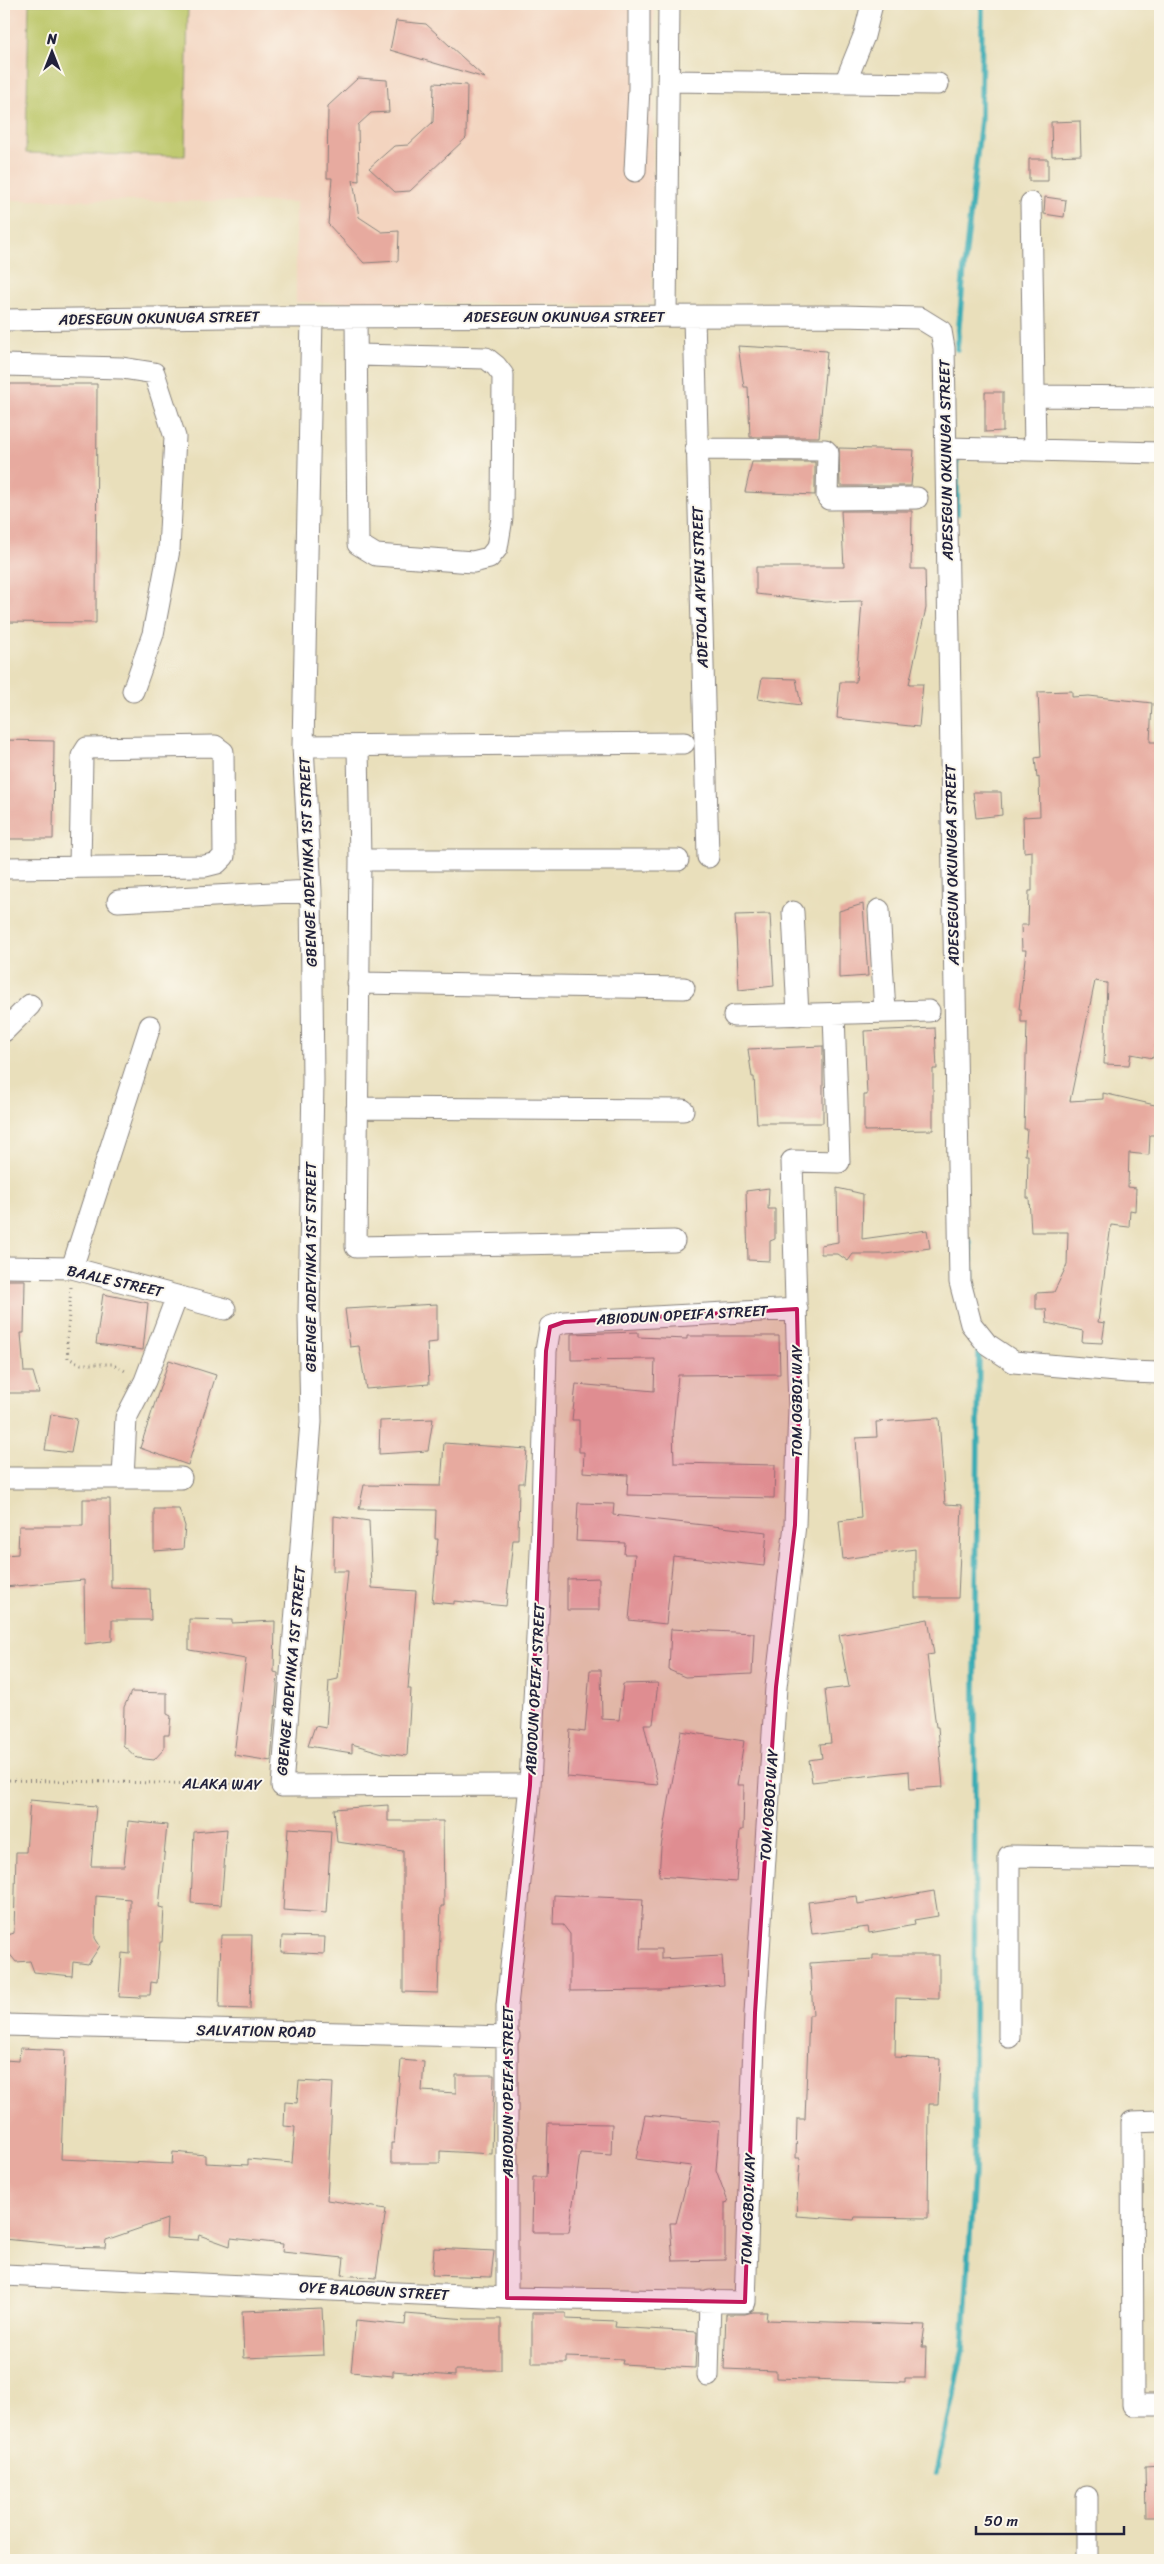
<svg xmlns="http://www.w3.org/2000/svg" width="1164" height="2564" font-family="Sriracha,sans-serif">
  <rect width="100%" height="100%" fill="#fbf7ec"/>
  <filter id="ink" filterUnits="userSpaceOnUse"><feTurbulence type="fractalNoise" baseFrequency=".02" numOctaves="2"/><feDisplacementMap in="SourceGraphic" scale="10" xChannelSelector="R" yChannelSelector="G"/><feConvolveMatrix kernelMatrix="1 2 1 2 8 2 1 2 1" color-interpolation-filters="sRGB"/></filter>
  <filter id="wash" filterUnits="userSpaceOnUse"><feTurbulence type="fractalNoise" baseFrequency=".0096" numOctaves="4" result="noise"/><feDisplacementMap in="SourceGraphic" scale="20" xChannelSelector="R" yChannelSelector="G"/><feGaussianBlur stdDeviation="1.12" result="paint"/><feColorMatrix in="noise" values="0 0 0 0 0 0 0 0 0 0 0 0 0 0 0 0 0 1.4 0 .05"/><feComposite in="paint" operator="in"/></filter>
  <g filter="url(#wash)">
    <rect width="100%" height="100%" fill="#e9dfbb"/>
    <path fill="#f3d4bf" d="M4,4H654L652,304L296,302V202L4,200Z"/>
    <path fill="#bbc668" stroke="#6e7452" d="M29,4H188L185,156L26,153Z"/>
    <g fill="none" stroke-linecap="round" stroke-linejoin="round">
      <path stroke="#3aacb4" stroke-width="5.5" d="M957,349L964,268L981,120L982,4
        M957,453V514
        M970,1242L973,1296
        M936,2473L963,2349L974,2173L975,1685L979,1347"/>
    </g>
    <g id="blocks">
      <path fill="#e7aa9f" d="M396,21L426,24L485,78L390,50Z
        M358,78L387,80L389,112L371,113L358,125L359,181L353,180L359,217L382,232L399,231L398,261L364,263L328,224L332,178H327L328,106Z
        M434,83L467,85L466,138L410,191L395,192L369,168L394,146L408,145L433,122Z
        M1080,121L1081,155L1052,156L1051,122Z
        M1029,159H1048V181H1029Z
        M1045,197L1066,200L1064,217L1044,214Z
        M738,346L827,351L819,437H750L748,387H744Z
        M4,384H97L96,623L4,622Z
        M985,392H1003V431L985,432Z
        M839,448L914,450L911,486H840Z
        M752,462H815V495L745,492Z
        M841,511H912L911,569H925L926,608L909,684H923L919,727L837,718L840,682H856L862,601L825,602L756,594V567H844Z
        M762,678L796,679L801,705L758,699Z
        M1072,691V697L1089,696L1152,703L1150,742H1157V790H1159L1158,800H1160V1033H1158L1153,1058L1131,1054L1129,1065L1104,1064L1107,983L1095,981L1070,1101L1103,1099V1093L1159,1106L1155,1135H1150L1149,1155L1129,1153L1128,1187L1136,1188L1135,1211L1130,1210L1129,1227L1111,1225L1098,1322L1105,1323L1102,1343L1082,1342L1083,1331L1047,1323L1046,1309H1036V1293L1054,1292L1067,1265L1068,1232H1031L1029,1198H1027L1028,1155H1025L1027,1129H1024L1027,1022H1021V1009H1019L1026,950H1022L1021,925H1028L1029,891H1032V851L1024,852L1023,817L1040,816L1039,777L1037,778L1035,758L1041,757L1038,692Z
        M4,740L54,741L53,839H4Z
        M973,792H1001L1002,815L976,818Z
        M863,904L868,976L839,978V911Z
        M770,914L774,986L739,990L735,915Z
        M935,1028L937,1069H933V1130L864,1131V1095H867L864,1031Z
        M823,1046V1123H757L754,1077H752L748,1049Z
        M769,1188L768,1209H775V1239L770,1241V1261L748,1260L746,1191Z
        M837,1188L863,1194L862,1239L927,1230L930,1248L885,1254H853L848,1261L838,1254H821V1245L838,1242Z
        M4,1280H25L24,1333H21L24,1372H33L39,1393H4Z
        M103,1294L148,1303L143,1350L96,1344Z
        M437,1304V1342L427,1343L429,1384L366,1389L359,1346L350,1347L345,1309Z
        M638,1332V1337L687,1339V1336H779L780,1374L678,1375L673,1428L674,1463L775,1465L774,1498L627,1495L628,1475L583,1472L584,1452H579V1420H572L576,1384L654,1391L655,1359L571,1360V1334Z
        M169,1360L216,1375L188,1465L140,1448Z
        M51,1414L77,1419L71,1453L45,1450Z
        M939,1418L945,1504L962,1505L958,1598H915V1549L843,1559L839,1521L861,1518L856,1438L877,1437L876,1422Z
        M433,1419L428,1451L379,1454L380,1421Z
        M444,1443L527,1449L524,1483H519L518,1540H513L506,1606L454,1601V1604L432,1602L438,1539H435L436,1510L359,1509L364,1485L441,1486Z
        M83,1499H110L111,1588L150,1589L151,1620H112V1641L85,1644L84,1580L4,1587V1555L18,1554L19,1526H83Z
        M578,1503L614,1504L613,1515L767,1532L764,1566L673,1556L666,1624L629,1620L635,1554H624L625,1543L576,1541Z
        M154,1509H179L185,1526L183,1549L154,1551Z
        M334,1516L369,1521L372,1588L416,1591L408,1689H411L407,1756L383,1753L352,1744V1753L308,1746L315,1726L326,1728L329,1681L338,1679L348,1571H333Z
        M599,1578V1610H567V1579Z
        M189,1619L232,1620V1623L275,1621L274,1672L278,1673L271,1761L234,1755L246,1659L189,1650Z
        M928,1619L934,1654L927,1655L936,1727H938L943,1787L910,1789L909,1771L812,1782L809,1760L822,1758L820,1744L831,1743L825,1690L849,1687L839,1635Z
        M671,1629L754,1633L752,1674L685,1677L669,1670Z
        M590,1670H601L602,1719L619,1720L623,1684L658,1683L653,1724H644L658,1785L567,1777L570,1730L585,1732Z
        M131,1692L167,1693V1714L171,1716L169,1735H164V1749L154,1760L137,1758L123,1745L124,1707Z
        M681,1731L744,1741L737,1785H744L743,1830H740L736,1882L659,1876L661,1847Z
        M30,1800L96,1806L91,1866H124L128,1821L167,1825L159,1907L164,1908L162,1942H160L157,1983L151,1982L150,1995H140V1998L119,1997L122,1953L130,1954V1899L96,1896L95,1938L100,1946L88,1964L73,1962L72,1976L34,1972L30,1961L16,1962L4,1947L5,1936L14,1933L16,1852H26Z
        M388,1805V1821H443L444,1906H441L438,1993L403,1992V1851L337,1842L334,1809Z
        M288,1828L331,1831L326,1913L283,1910Z
        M227,1829L221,1905L191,1903L194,1832Z
        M934,1891L938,1916L914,1920L915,1925L869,1933L868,1927L812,1934L808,1902L857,1896L858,1904Z
        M554,1895L643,1899L640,1949H661V1959L722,1956L724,1985L661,1990L570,1991V1934L563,1925H553Z
        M221,1935H252L250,2009L219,2008Z
        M282,1936L325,1937L324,1954L281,1952Z
        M873,1955H939V1999L896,1998L895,2057L940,2059L938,2104H929L928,2218L855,2217L854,2220L796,2216L800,2158H796L797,2119H805L809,2015H813L810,1963L873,1959Z
        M20,2048L65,2050L61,2159L172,2164L173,2152L205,2155V2163L248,2165V2159L292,2163L295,2127L284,2126L285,2102L297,2103L299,2081L333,2083L327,2200L386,2209L376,2278L342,2275L344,2258L282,2252L283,2244L231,2238L230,2246L199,2235L198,2240L166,2238L167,2219L106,2240L105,2248L66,2247V2245L4,2239V2060L19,2061Z
        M401,2060L424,2062L422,2091L456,2093V2075H494L492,2154L440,2151V2163H391V2143H394Z
        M645,2115L720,2122L716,2170L728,2202L725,2203V2260L673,2261L670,2223H676L691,2166L636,2159Z
        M548,2123L612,2124L611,2155L580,2153L569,2232H532L533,2177H546Z
        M434,2248L494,2251L491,2277L432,2275Z
        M322,2308L324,2355L244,2358L242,2311Z
        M753,2312H767L766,2320L925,2325L922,2347H926L925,2378H905V2382L776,2378V2371L724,2369L726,2314H745Z
        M532,2313H566V2319L616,2321L615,2327L697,2332L695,2368L622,2364L623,2359L566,2357V2363H532Z
        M406,2314L467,2319H501V2370H455V2376L393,2371V2376L351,2372L356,2320L405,2325Z
        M1160,2465V2517H1146L1145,2466Z"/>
    </g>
  </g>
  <g filter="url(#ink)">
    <use href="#blocks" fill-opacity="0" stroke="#86807b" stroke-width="1"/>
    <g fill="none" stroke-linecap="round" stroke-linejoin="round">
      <g stroke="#86807b" stroke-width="23">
        <path id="minor" d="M668,81L938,84
          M845,83L864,36L872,4
          M635,171L639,88V4
          M1031,203L1035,450
          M666,316L669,4
          M312,317L303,746L684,743
          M356,317L358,544L376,555L473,562L489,558L497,548L502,518L503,375L496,366L486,358L357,355
          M694,317L708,857
          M4,320L226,317L842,316L920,318L941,331L944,348L960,1282L971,1324L987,1344L1014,1362L1128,1372L1160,1373
          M4,365L122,368L154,373L175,437L169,550L153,634L133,691
          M1034,396L1160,397
          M946,448L1160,453
          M696,449L825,450L828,453L827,496L829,499L917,498
          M303,746L311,891L313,1080L309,1315L311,1422L282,1786L530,1785
          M358,747L360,860L356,1247L674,1241
          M360,860H678
          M4,868L205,866L217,863L224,856L223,752L215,746L87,748L82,756L80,867
          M118,901L311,891
          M879,910L885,1012
          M793,912L798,1015
          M358,983L684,988
          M734,1016L929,1011
          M4,1031L30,1005
          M357,1108L683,1110
          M4,1267L72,1268L225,1309
          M72,1268L150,1026
          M4,1478H181
          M123,1478L126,1418L145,1381L177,1296
          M4,2025L509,2037
          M1009,2037V1856L1160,1858
          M1160,2121L1132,2122L1133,2405H1160
          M4,2275L507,2298L745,2302L755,2013L776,1687L795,1525L799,1409L792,1161L839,1162L834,1014
          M507,2298V2006L530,1785L541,1552L546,1351L550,1327L564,1322L797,1309
          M708,2376L710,2300
          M1087,2497V2560"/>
      </g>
      <path stroke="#86807b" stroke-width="3" stroke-dasharray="1 4" stroke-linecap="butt" d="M71,1287L67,1341L68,1358L81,1364H113L127,1372
        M4,1780L263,1785"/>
      <use href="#minor" stroke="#fff" stroke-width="21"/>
    </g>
  </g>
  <path fill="#c2185b" fill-opacity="0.2" stroke="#c2185b" stroke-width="4" stroke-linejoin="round" d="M797,1309L799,1409L795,1525L776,1687L755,2013L745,2302L507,2298V2006L530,1785L546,1351L550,1327L564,1322Z"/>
  <g text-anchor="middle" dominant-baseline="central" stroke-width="4" stroke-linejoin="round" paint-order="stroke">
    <g font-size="15" fill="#22223b" stroke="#fbf7ec">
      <text x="564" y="317">ADESEGUN OKUNUGA STREET</text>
      <text transform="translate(159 318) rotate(-1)">ADESEGUN OKUNUGA STREET</text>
      <text transform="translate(946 460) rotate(-91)">ADESEGUN OKUNUGA STREET</text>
      <text transform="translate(700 587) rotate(-92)">ADETOLA AYENI STREET</text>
      <text transform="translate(308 862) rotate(-92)">GBENGE ADEYINKA 1ST STREET</text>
      <text transform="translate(952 865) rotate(-91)">ADESEGUN OKUNUGA STREET</text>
      <text transform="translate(311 1267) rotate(-90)">GBENGE ADEYINKA 1ST STREET</text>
      <text transform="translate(115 1281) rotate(13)">BAALE STREET</text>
      <text transform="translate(682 1315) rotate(-3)">ABIODUN OPEIFA STREET</text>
      <text transform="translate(797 1401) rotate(-90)">TOM OGBOI WAY</text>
      <text transform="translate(291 1671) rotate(-85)">GBENGE ADEYINKA 1ST STREET</text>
      <text transform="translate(535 1689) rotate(-87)">ABIODUN OPEIFA STREET</text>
      <text transform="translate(222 1784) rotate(1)">ALAKA WAY</text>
      <text transform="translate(769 1805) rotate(-86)">TOM OGBOI WAY</text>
      <text transform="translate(256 2031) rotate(1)">SALVATION ROAD</text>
      <text transform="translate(508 2092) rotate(-90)">ABIODUN OPEIFA STREET</text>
      <text transform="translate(748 2209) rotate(-88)">TOM OGBOI WAY</text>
      <text transform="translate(374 2291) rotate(3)">OYE BALOGUN STREET</text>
    </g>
  </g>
  <rect width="1164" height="2564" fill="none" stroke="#fbf7ec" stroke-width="20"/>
  <g transform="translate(52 52)" stroke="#fbf7ec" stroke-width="4" paint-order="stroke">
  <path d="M0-4L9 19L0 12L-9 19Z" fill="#22223b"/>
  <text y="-8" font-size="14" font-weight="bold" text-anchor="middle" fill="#22223b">N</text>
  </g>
  <path d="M976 2526v8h148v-8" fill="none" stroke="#22223b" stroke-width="2.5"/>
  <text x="984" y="2526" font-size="15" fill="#22223b" stroke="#fbf7ec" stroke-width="4" paint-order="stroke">50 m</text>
</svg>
